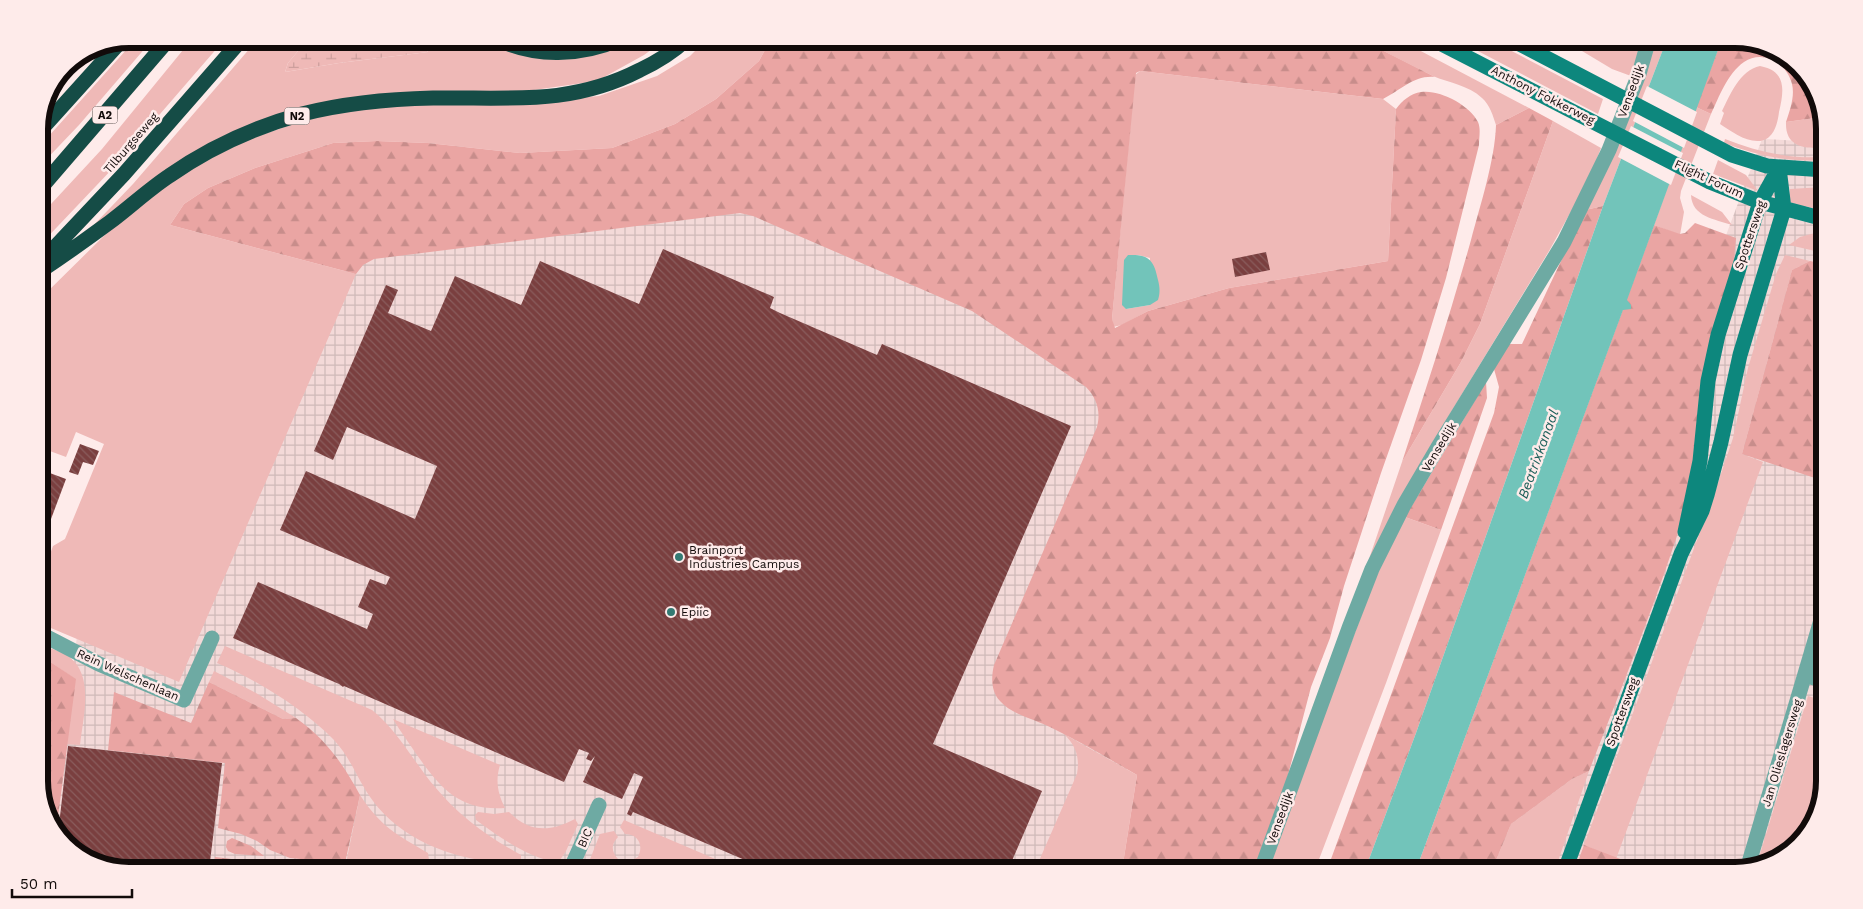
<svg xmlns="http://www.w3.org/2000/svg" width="1863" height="909" font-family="'Work Sans',sans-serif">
  <defs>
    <pattern id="industrial-grid" width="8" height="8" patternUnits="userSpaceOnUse" patternTransform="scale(1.25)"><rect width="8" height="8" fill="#f3d9d8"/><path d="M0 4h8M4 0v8" fill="none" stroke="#cfb9b8"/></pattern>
    <pattern id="forest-firs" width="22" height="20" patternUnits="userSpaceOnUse" patternTransform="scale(1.25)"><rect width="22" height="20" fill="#eaa5a3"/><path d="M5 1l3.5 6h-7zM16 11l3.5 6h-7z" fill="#c88d8b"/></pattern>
    <pattern id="wetland-marsh" width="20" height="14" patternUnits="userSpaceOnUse" patternTransform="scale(1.25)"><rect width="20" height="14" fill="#efb9b7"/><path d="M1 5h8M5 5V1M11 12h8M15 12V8" fill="none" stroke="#cc9e9c"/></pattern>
    <pattern id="building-back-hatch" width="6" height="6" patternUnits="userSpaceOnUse" patternTransform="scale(1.25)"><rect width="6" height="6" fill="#7a3f3f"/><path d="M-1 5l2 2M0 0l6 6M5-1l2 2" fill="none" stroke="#8a5d5d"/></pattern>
  </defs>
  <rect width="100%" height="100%" fill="#feebea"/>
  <path fill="url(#industrial-grid)" d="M1762,139L1824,142V780L1815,820L1784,855L1734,870H1489Z
    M749,208L976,308L1116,404L1127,771L1111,870H129L89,861L54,830L53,826L77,636L357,256Z"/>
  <path fill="#efb9b7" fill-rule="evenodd" d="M136,39H153L79,125L39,167V147Z
    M192,39H225L115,166L39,246V217L102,149Z
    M258,39H308L288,63L285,72L339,63L428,52L416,39H488L500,46L602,53L637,39H666L644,55L597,81L520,92L433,91L241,129L89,230L133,184Z
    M514,39H600C572,48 542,47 514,39Z
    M707,39H771L759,61L716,99L675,124L612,148L520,153L428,143L377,141L333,143L255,168L208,188L184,204L170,225L356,274L179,682L39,623V584L53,546L65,539L104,444L76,432L66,457L39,447V300L115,225L146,199L201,163L246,140L328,113L376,106L520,103L599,96L657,76L690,56Z
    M1360,39H1398L1529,108L1496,125C1493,116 1490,105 1482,98C1468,85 1449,83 1433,76C1408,64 1384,51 1360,39Z
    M1455,39H1489L1603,99L1598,114Z
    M1574,39H1642L1631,76L1612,69L1577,48L1574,43Z
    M1656,39H1667L1603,206L1585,210L1644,78Z
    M1760,66C1787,71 1784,91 1779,112C1778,120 1776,131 1769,137C1767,139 1762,141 1759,141C1745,142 1731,131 1720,124L1724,113L1722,111C1730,95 1740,70 1760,66Z
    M1140,71L1383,99L1396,109L1388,261L1229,288L1148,311L1122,325L1113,327L1112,319L1135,75ZM1138,255L1150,258V305L1126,309L1128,256Z
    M1696,107L1711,114L1681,191L1680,198L1684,212L1680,235L1654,225Z
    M1822,117L1824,123V148C1804,149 1785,147 1786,122Z
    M1553,121L1601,148L1589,179L1549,251L1451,412L1369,559L1402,462L1461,362L1480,324Z
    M1725,139C1757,152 1790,159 1824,157V160C1789,162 1757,156 1724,143Z
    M1718,160L1746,175L1758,191L1713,174Z
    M1824,187V211L1789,202L1790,189Z
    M1691,195L1722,212L1732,225C1715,219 1692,217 1691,195Z
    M1815,233H1824V253L1789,245L1800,237Z
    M1785,255L1810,261L1792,270L1742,454L1763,462L1616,859L1584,845L1716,489L1733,438L1748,368L1776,274Z
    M1405,517L1441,530L1386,683L1315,870H1268L1336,683L1375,579Z
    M39,644C47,647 57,650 65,654C96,672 83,716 80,745L66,744L75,679L46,659L39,658Z
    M225,646L372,710C398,731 413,761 435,787C459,816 488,837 521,855V862C513,864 503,862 495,862C450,858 400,838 373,801C358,781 351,758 334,740C305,710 256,679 217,663Z
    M214,671L256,693L296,718L283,719L209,682Z
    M1808,696L1824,701V780L1815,820L1784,855L1757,864Z
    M393,719L500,765C495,781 498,794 505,808C460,811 441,789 417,755C409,743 400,731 393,719Z
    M1064,734L1137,775L1122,870H1037L1039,861L1077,774C1080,757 1076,746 1064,734Z
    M1589,771L1555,870H1492L1511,824L1572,779Z
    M360,795C380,826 397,835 428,853L429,860L427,865L346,863Z
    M478,812L494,814L509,812C530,833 550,832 575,819L578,824L566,851L558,863C527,857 501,838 476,820L475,815Z
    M624,820L741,870H628V862L638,857C644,845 638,834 625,834L620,827Z
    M614,831L618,837C611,844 611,851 618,859L607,869L587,867L600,834Z"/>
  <path fill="url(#forest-firs)" d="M771,39H1360L1435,77C1414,75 1401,90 1383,99L1140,71L1136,73L1112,319L1115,328L1148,311L1229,288L1388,261L1396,109C1402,101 1411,93 1421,92C1439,89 1470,105 1478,122C1481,129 1479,137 1479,145L1446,278L1421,360L1381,473L1344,586L1330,638L1311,687L1281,802L1256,870H1122L1137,775C1109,759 1081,742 1052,728C1035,719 1012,715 1000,701C991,691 991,678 994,665L1097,427C1101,412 1097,398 1086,387L972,311L753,216L740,213L374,259L363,265L356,274L170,225L184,204L208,188L255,168L333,143L377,141L428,143L520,153L612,148L675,124L716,99L759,61Z
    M1722,39H1734L1774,48L1809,79L1822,117L1786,122C1790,110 1795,96 1792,84C1787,63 1763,49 1744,62C1727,74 1719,97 1711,114L1696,107Z
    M1529,108L1553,121L1480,324L1461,362L1402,462C1426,389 1450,315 1471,240C1480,206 1495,160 1496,125Z
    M1603,206L1416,733L1365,870H1327L1494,413L1499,387L1494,369L1509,344H1522L1585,210Z
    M1695,223L1736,238L1733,272L1686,508C1658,597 1623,684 1589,771L1572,779L1511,824L1492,870H1416L1654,225L1680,234L1685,233Z
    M1810,261L1824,264V481L1742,454L1792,270Z
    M1486,382L1487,398L1441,530L1405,517Z
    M39,658L46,659L76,679L56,832L39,786Z
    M209,682L283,719L296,718C326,739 343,764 360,795L345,863L290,858L270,850L257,841L241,834L218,828L225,763L108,750L114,692L191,723Z
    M232,838L251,846L264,856L235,854L228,851L226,847L227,841Z
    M1584,845L1649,870H1575Z
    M215,857L298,867L304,870H214Z"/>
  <path fill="url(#wetland-marsh)" d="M308,39H416L428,52L339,63L285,72L288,63Z"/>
  <path fill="#72c4ba" d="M1667,39H1722L1627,300L1631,305V309L1623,310L1416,870H1365L1416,733L1603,206Z
    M1128,255C1149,254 1154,260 1158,280C1160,288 1160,293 1158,300L1150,305L1126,309L1122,305L1124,260Z"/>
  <path fill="#feebea" d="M1647,86L1697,112L1684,148L1633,121Z
    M1631,126L1683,153L1671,185L1618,157Z"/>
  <path fill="url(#building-back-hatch)" d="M663,249L774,297L770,308L780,313L877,355L882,344L1071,426L933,744L1042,791L1008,870H768L633,812L631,816L627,814L643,777L634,773L622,799L583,782L595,756L591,761L586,759L589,753L579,749L564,782L344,686L343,687L339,684L233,638L258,582L367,629L373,614L358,607L370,579L386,585L390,577L280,530L306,471L415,519L437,466L347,427L333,460L314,451L386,285L398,290L388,313L431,331L455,276L521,305L540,261L639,304Z
    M1266,252L1270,270L1235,277L1232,259Z
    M80,444L99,451L93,465L83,462L78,475L69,472Z
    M39,469L66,479L51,519L39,515Z
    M68,746L222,763L209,870H129L89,861L58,834Z"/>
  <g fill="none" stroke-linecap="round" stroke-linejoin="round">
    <path stroke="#6eaaa3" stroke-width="15" d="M39,633L99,664L184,700L212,638
      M1805,675L1824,681
      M1748,866L1824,610
      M570,870L599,805
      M1261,870L1349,628L1372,569L1404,505L1438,447L1564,242L1609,150L1639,74L1649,39"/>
    <path stroke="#0d877d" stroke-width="15" d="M1432,39L1710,182L1760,202L1824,219
      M1510,39L1732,155L1767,166L1824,170
      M1685,532L1700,461L1708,381L1718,335L1760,202L1779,168
      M1565,870L1681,554L1702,511L1707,495L1721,442L1740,355L1784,209L1779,168"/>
    <path stroke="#154c46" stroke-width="15" d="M497,39C535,58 581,56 620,39
      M39,132L122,40
      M39,190L169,39
      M39,264L124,174L242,39
      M39,272C63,256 87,239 110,222C130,207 148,190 169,176C209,148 255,127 302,114C345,103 389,99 433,98C509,97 570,106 640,70C657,62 673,52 687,39"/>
  </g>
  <g fill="#337a73" stroke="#feebea" stroke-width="2">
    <circle cx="679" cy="557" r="5"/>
    <circle cx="671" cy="612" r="5"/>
  </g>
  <g text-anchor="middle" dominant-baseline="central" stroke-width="5" stroke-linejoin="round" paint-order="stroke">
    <g fill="#feebea" stroke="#594e4d" stroke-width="1">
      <rect x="92.5" y="106.5" width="25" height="17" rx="4"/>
      <rect x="284.5" y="107.5" width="25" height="17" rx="4"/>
    </g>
    <g font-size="11" font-weight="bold" fill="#120b0a">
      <text x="105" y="115">A2</text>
      <text x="297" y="116">N2</text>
    </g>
    <g font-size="12" fill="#120b0a" stroke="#feebea">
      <text transform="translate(1631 91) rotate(-70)">Vensedijk</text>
      <text transform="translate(1543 95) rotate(27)">Anthony Fokkerweg</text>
      <text transform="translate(131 143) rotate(-49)">Tilburgseweg</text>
      <text transform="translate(1709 179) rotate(25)">Flight Forum</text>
      <text transform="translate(1750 235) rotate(-71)">Spottersweg</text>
      <text transform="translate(1439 447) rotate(-59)">Vensedijk</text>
      <text transform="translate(128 675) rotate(24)">Rein Welschenlaan</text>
      <text transform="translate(1622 712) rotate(-70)">Spottersweg</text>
      <text transform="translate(1782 753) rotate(-73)">Jan Olieslagersweg</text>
      <text transform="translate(1280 818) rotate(-70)">Vensedijk</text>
      <text transform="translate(585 838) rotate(-66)">BIC</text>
    </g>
    <g font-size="12" fill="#120b0a" stroke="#feebea" text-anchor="start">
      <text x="689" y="550">Brainport<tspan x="689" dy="14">Industries Campus</tspan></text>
      <text x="681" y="612">Epiic</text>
    </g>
    <g font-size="14" font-style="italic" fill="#1d605a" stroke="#feebea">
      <text transform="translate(1538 454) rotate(-70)">Beatrixkanaal</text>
    </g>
  </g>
  <path d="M0 0H1863V909H0ZM129 48H1735A81 81 0 0 1 1816 129V781A81 81 0 0 1 1735 862H129A81 81 0 0 1 48 781V129A81 81 0 0 1 129 48Z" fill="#feebea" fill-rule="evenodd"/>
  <path fill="none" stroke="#120b0a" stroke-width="6" d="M129 48H1735A81 81 0 0 1 1816 129V781A81 81 0 0 1 1735 862H129A81 81 0 0 1 48 781V129A81 81 0 0 1 129 48Z"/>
  <path d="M12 889v8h120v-8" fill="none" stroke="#120b0a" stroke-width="2.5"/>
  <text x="20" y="889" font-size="15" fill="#120b0a" stroke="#feebea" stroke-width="4" paint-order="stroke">50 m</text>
</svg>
